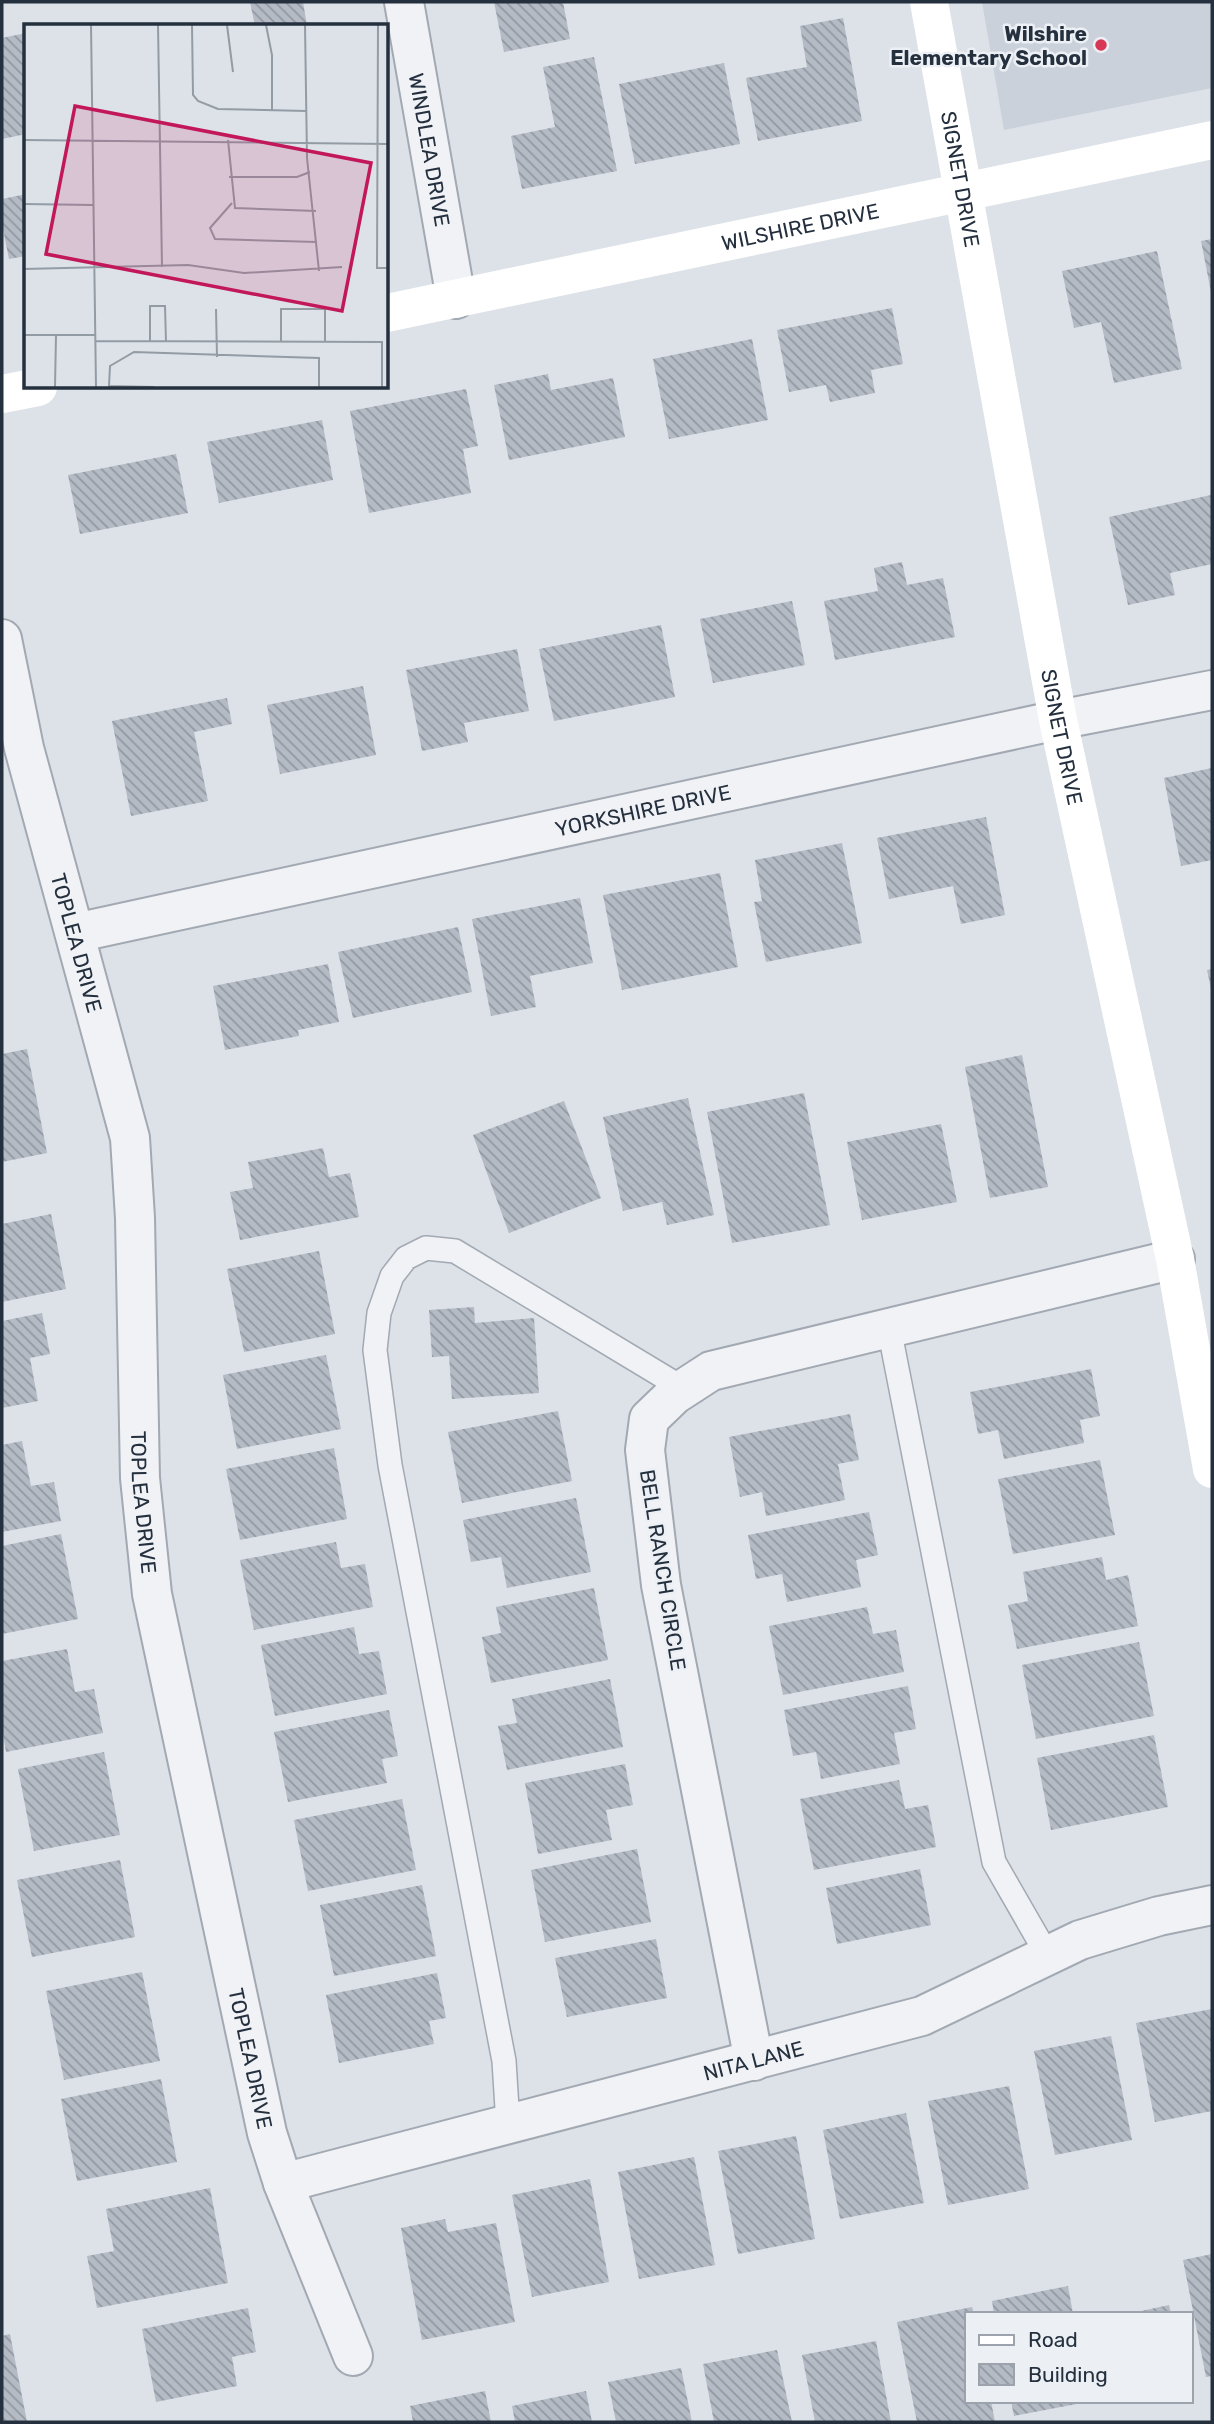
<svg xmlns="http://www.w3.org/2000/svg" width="1214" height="2424" font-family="Rubik,sans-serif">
  <defs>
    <pattern id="building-back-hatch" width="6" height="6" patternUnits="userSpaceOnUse" patternTransform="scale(1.75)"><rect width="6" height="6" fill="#b4bbc5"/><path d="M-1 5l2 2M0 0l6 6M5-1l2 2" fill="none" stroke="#9298a1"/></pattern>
  </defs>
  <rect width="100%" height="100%" fill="#dde2e8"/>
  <path fill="#cbd1da" d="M982,2H1212V88L1004,130Z"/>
  <path fill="url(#building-back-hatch)" d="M250,2H303L307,26H255Z
    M494,2H563L570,39L504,52Z
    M843,18L862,121L758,141L746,78L807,67L800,26Z
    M26,33V134L2,139V38Z
    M594,57L617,171L522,189L511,136L555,127L543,67Z
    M724,63L740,144L635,164L619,84Z
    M26,194V256L9,259L2,224V199Z
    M1212,239V291L1211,292L1201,241Z
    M1157,251L1182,369L1114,383L1101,322L1074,328L1062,271Z
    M892,308L903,364L871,370L875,393L830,402L826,385L789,392L777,330Z
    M752,339L768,420L669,439L653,359Z
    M548,374L551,390L613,378L625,437L509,460L494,385Z
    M466,389L478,446L463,449L471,493L369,513L350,411Z
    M322,420L333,480L219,503L207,442Z
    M176,454L188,513L80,534L68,475Z
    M1211,495L1212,564L1170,573L1175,595L1128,605L1109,517Z
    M902,562L907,585L943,578L955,637L835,660L824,601L878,591L874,568Z
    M792,601L805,665L713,683L700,619Z
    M661,625L675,697L554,721L539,649Z
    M517,649L529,711L464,723L468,742L422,751L406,670Z
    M363,686L376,755L280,774L267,705Z
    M227,698L232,724L194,732L208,801L131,816L112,721Z
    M1212,768V860L1181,866L1164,778Z
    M986,817L1005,915L961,924L953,886L889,899L877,838Z
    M842,843L862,943L766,962L754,902L762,901L755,860Z
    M720,873L738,967L622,990L603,895Z
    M580,898L593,963L530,976L536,1007L491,1016L472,919Z
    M458,927L472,992L353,1018L338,952Z
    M328,964L339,1022L298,1030L299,1036L225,1050L213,986Z
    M1212,969V989H1211L1207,970Z
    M27,1049L47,1153L2,1162V1054Z
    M1022,1055L1048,1187L990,1198L965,1067Z
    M804,1093L830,1225L732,1243L707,1112Z
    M688,1098L714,1215L667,1225L662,1202L623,1211L603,1117Z
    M564,1101L601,1198L509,1233L473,1135Z
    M941,1124L957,1202L862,1220L847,1142Z
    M323,1148L329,1177L350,1173L359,1217L240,1240L230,1192L253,1188L248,1162Z
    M51,1214L66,1289L2,1302V1224Z
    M319,1251L335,1334L244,1352L227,1269Z
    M474,1307L475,1323L534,1318L539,1393L452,1399L449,1356L432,1357L429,1310Z
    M42,1313L50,1354L30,1358L38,1401L2,1408V1321Z
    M326,1355L341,1429L237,1449L223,1375Z
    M1091,1369L1100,1416L1080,1420L1084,1443L1004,1459L998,1430L978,1434L970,1392Z
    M558,1411L572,1481L462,1503L448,1432Z
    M850,1414L859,1460L838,1464L845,1500L766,1516L762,1492L740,1497L729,1437Z
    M22,1441L31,1486L54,1482L61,1521L2,1532V1445Z
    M334,1448L347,1519L240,1540L226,1469Z
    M1100,1460L1115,1535L1013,1554L998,1479Z
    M576,1498L591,1572L507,1588L501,1557L471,1562L463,1520Z
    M869,1512L878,1555L856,1560L861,1587L787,1602L782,1574L756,1579L748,1535Z
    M61,1534L78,1619L2,1634V1546Z
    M336,1542L341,1568L365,1564L373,1607L254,1630L240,1560Z
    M1102,1557L1106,1580L1128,1575L1138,1626L1017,1649L1008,1605L1028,1601L1023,1572Z
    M594,1588L608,1660L491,1683L482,1637L501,1633L496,1607Z
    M867,1607L873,1634L896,1630L904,1672L783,1695L769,1626Z
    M354,1627L359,1654L379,1651L387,1694L275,1716L261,1645Z
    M1139,1642L1154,1716L1036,1739L1022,1665Z
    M67,1649L75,1692L94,1689L103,1733L6,1752L2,1728V1661Z
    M610,1679L623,1747L507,1770L498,1726L517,1723L512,1699Z
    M908,1686L916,1729L894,1733L900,1764L821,1779L816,1752L793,1756L784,1710Z
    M389,1710L398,1756L382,1759L387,1783L288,1802L274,1732Z
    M1154,1735L1168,1807L1051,1830L1037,1758Z
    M104,1752L120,1835L34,1851L18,1769Z
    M625,1764L633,1805L606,1810L612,1840L538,1854L525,1783Z
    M899,1780L905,1809L928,1805L936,1847L814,1870L800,1799Z
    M402,1799L416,1870L308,1891L294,1820Z
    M637,1849L651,1922L545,1942L531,1870Z
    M120,1860L135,1937L32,1957L17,1880Z
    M920,1869L931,1925L837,1944L826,1888Z
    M422,1885L436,1956L334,1976L320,1905Z
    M656,1939L667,1998L567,2017L555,1958Z
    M142,1972L160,2061L64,2080L46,1991Z
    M437,1973L446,2018L429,2021L434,2044L339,2063L326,1995Z
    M1212,2009V2111L1155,2122L1136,2023Z
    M1111,2036L1132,2140L1055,2155L1034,2051Z
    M161,2079L177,2162L77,2181L61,2099Z
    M1009,2086L1029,2189L948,2205L928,2101Z
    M906,2113L924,2203L840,2219L823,2130Z
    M796,2136L815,2239L738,2254L718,2151Z
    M694,2157L715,2265L639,2279L618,2172Z
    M590,2179L609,2282L532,2297L512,2195Z
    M210,2188L228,2283L97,2308L87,2256L114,2251L106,2209Z
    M445,2219L448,2232L496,2223L515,2322L422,2340L401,2228Z
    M1212,2254V2376L1206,2377L1183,2260Z
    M1068,2286L1073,2314H994L992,2301Z
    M1169,2305L1171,2314H1132V2313Z
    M972,2307L974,2314H967V2401H991L995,2422H917L897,2322Z
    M248,2308L256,2352L232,2357L237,2386L156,2402L142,2329Z
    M10,2334L27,2422H2V2336Z
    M876,2341L891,2422H815L802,2355Z
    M777,2350L792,2422H714L703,2364Z
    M681,2368L692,2422H616L608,2382Z
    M485,2391L491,2422H413L410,2406Z
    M586,2391L592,2422H515L512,2406Z
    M1011,2401H1082V2403L1014,2416Z"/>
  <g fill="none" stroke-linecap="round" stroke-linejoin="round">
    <g stroke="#a2a9b2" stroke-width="26">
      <path id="lane" d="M889,1328L994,1862L1048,1956
        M508,2124L504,2061L390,1465L375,1350L379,1313L392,1276L406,1258L426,1248L455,1251L684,1389"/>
    </g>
    <g stroke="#a2a9b2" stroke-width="42">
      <g id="street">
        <path id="s1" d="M404,2L456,299"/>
        <path id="s2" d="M2,639L24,748L130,1138L135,1218L140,1478L152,1594L267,2133L283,2183L353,2356"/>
        <path id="s3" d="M75,933L1058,720L1212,690"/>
        <path d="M754,2061L661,1585L645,1450L649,1419L674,1395L711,1371L1175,1259"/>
        <path id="s4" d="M283,2183L922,2016L1080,1940L1159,1916L1212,1905"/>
      </g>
    </g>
    <use href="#lane" stroke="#f0f2f6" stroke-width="23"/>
    <use href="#street" stroke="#f0f2f6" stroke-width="38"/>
    <g stroke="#fff" stroke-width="38">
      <path id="s5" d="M929,2L1058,720L1175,1259L1212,1469"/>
      <path id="s6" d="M387,313L1212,140"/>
      <path d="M2,394L38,387"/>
    </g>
  </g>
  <circle fill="#d73856" stroke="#ecf0f5" stroke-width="2.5" cx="1101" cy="45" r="7"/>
  <g text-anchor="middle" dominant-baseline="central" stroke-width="5" stroke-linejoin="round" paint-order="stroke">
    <g font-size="21" font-weight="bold" fill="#25303f" stroke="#ecf0f5" text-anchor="end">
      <text x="1087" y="33">Wilshire<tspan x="1087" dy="24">Elementary School</tspan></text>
    </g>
    <g font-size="21" fill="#25303f" stroke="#ecf0f5">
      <text stroke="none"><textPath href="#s1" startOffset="150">WINDLEA DRIVE</textPath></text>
      <text stroke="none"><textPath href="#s5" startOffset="180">SIGNET DRIVE</textPath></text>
      <text stroke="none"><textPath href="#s6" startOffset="422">WILSHIRE DRIVE</textPath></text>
      <text stroke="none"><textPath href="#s5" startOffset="747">SIGNET DRIVE</textPath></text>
      <text stroke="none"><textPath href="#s3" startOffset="581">YORKSHIRE DRIVE</textPath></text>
      <text stroke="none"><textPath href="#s2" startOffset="313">TOPLEA DRIVE</textPath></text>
      <text stroke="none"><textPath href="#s2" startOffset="880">TOPLEA DRIVE</textPath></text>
      <text transform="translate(663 1570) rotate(81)">BELL RANCH CIRCLE</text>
      <text stroke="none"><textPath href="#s2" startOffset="1447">TOPLEA DRIVE</textPath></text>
      <text stroke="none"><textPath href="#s4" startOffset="486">NITA LANE</textPath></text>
    </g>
  </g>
  <g transform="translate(24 24)">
    <rect width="364" height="364" fill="#dde2e8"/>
    <path fill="none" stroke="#939ba4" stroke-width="2" d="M67,1L72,363M134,1L138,243M168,1L169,71L174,77L194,85L282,87M203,1L209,48M242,1L248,31V86M281,1L283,134L295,247M354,1L353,244H364M0,116L364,120M204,116L211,184L292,187M205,153H273L286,148M208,179L186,204L191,215L293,218M0,180L69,181M0,245L164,241L220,249L318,243M192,285L193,333M0,311H71M71,317L358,318V363M126,317V282H141L142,318M257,318V285H301V319M31,363L32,311M130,363L85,362L86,342L110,328L295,334V363"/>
    <path fill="#c2185b" fill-opacity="0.15" stroke="#c2185b" stroke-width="3.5" d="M51,82L347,139L318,287L22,230Z"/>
    <rect width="364" height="364" fill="none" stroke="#25303f" stroke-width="3.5"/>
  </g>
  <rect width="1214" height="2424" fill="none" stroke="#25303f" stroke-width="7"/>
  <rect x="965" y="2312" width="228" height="91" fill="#ecf0f5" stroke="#9ca3ac" stroke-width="2"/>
  <rect x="979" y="2335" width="35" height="10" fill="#ffffff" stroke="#9ca3ac" stroke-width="2"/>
  <text x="1028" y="2347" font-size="21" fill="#25303f">Road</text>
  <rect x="979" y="2364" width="35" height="21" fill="url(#building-back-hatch)" stroke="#9ca3ac" stroke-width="2"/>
  <text x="1028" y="2382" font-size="21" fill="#25303f">Building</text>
</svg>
